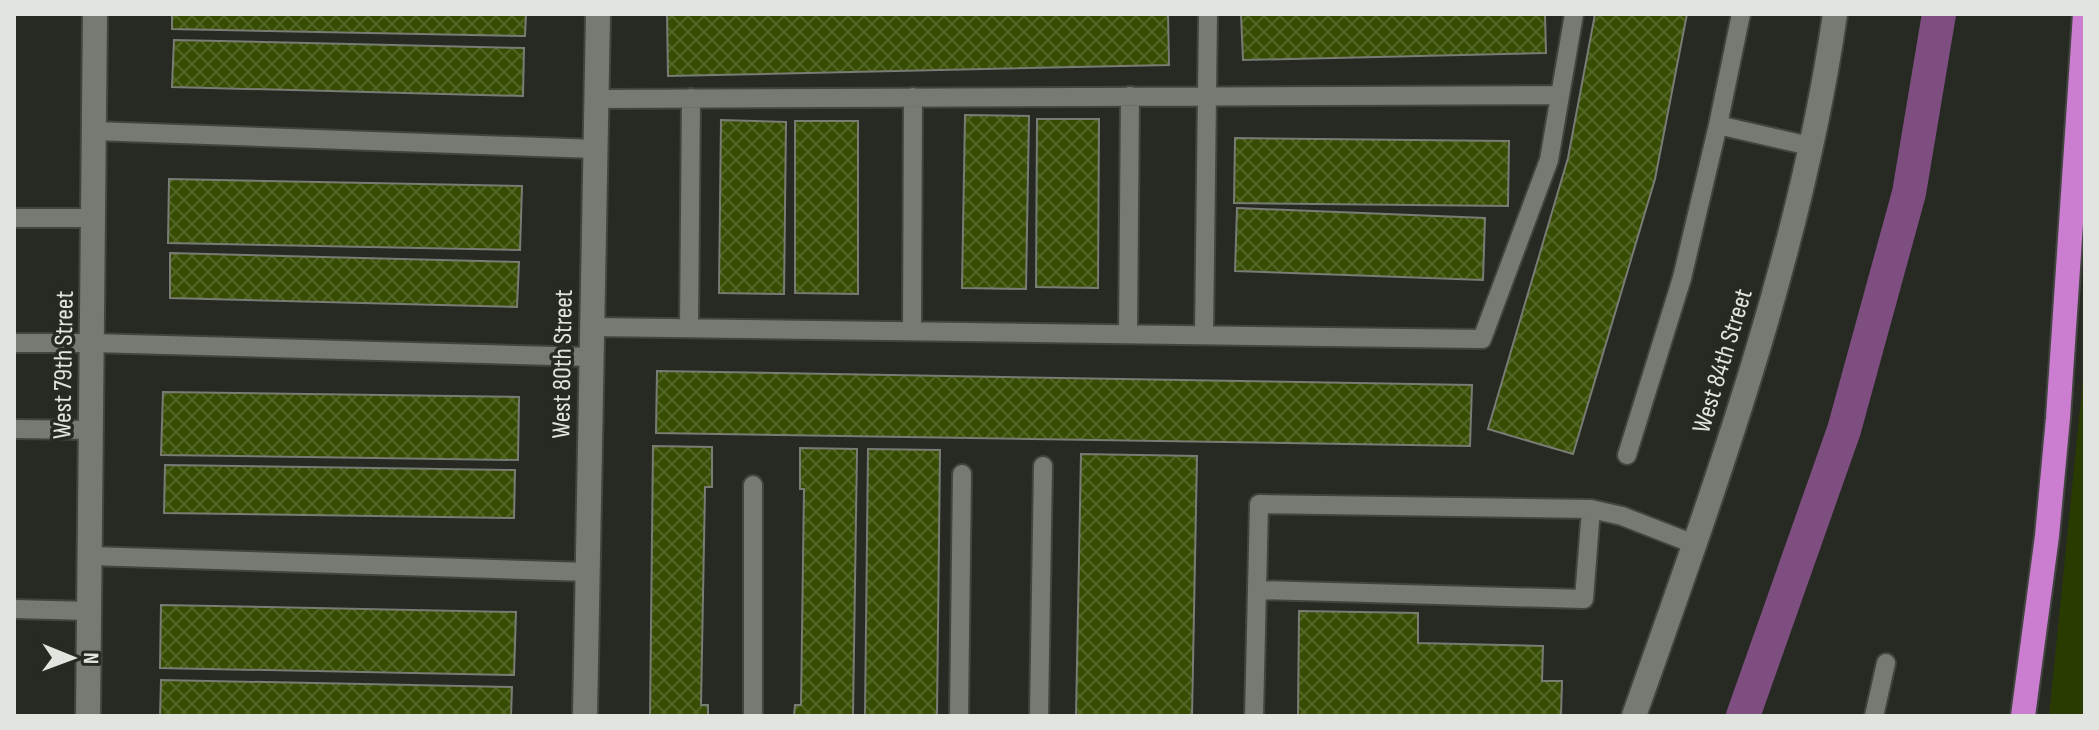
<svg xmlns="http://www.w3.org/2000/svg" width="2099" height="730" font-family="'Sofia Sans Condensed',sans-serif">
  <defs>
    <pattern id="building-cross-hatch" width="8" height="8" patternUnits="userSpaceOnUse" patternTransform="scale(2)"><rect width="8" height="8" fill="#374d03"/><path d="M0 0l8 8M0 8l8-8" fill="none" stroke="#546627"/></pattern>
  </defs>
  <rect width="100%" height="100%" fill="#272a23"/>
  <path fill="#293b00" d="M2085,359V716H2049Z"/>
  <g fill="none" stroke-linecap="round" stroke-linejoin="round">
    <path stroke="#7e4e81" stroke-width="34" d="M1743,716L1844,430L1909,193L1939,14"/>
  </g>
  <path fill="url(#building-cross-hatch)" stroke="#797c74" stroke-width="2" d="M172,14H526L525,36L172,29Z
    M667,14H1168L1169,65L668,76Z
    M1241,14H1545L1546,53L1243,60Z
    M1595,14H1687L1655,179L1573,454L1488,429L1568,158Z
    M174,40L524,48L523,96L172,87Z
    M965,115L1029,116L1026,289L962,288Z
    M1037,119H1099L1098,288L1036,287Z
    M721,120L786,122L784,294L719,293Z
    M795,121H858V294L795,293Z
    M1235,138L1509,141L1508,206L1234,203Z
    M169,179L522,186L520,250L168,243Z
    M1237,208L1485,218L1483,280L1235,271Z
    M170,253L519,262L517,307L170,298Z
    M657,371L1472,385L1470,446L656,433Z
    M163,392L519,397L518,460L161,455Z
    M653,446L712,447V487H705L701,705H708V716H650Z
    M800,448L857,449L853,716H794L795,705H801L804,489H800Z
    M868,449L940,450L937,716H865Z
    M1081,454L1197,456L1192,716H1076Z
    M165,465L515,470L514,518L164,513Z
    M161,605L516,612L514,675L160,668Z
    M1299,611L1418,613V643L1543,646L1542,681H1562L1561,715L1576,716H1298Z
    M161,680L512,687L511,716H160Z"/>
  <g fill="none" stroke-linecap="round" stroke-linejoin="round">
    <g stroke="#424440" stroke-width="22">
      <path id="lane" d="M596,99L1560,95
        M1718,125L1741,14
        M94,131L595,149
        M14,218H93
        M592,327L1482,339L1549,160L1574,14
        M689,328L691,98
        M912,331L913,97
        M1128,334L1130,96
        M1204,335L1208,14
        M14,343H92L591,357
        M14,429L91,430
        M1627,455L1682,278L1718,125L1810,146
        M90,556L588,572
        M1257,590L1584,599L1591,509
        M14,609L89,611
        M753,716V485
        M959,716L962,474
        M1039,716L1043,466
        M1254,716L1259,504L1591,509L1622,516L1694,544
        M1874,716L1886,663"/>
    </g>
    <g stroke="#424440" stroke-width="28">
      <path id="street" d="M88,716L95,14
        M585,716L598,14"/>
    </g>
    <g stroke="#424440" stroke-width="28">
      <path id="secondary" d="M1634,716C1714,490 1801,252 1835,14"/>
    </g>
    <g stroke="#424440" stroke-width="28">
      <path id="highway" d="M2023,716L2047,536L2058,418L2085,14"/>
    </g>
    <use href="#lane" stroke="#777a73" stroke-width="18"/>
    <use href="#street" stroke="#777a73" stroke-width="24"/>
    <use href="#secondary" stroke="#777a73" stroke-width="24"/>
    <use href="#highway" stroke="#cb7ed0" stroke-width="24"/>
  </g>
  <g text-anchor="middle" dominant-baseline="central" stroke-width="7" stroke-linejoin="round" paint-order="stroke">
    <g font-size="26" fill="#e2e4e0" stroke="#272a23">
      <text transform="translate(1723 361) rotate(-73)">West 84th Street</text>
      <text transform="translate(563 364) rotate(-89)">West 80th Street</text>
      <text transform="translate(64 365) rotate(-89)">West 79th Street</text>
    </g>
  </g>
  <rect width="2099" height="730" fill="none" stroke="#e2e4e0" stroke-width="32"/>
  <g transform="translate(72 658) rotate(91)" stroke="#272a23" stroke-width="6" paint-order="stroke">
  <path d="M0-6L14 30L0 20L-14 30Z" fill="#e2e4e0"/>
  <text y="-12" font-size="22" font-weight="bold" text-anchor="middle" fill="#e2e4e0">N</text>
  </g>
</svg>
